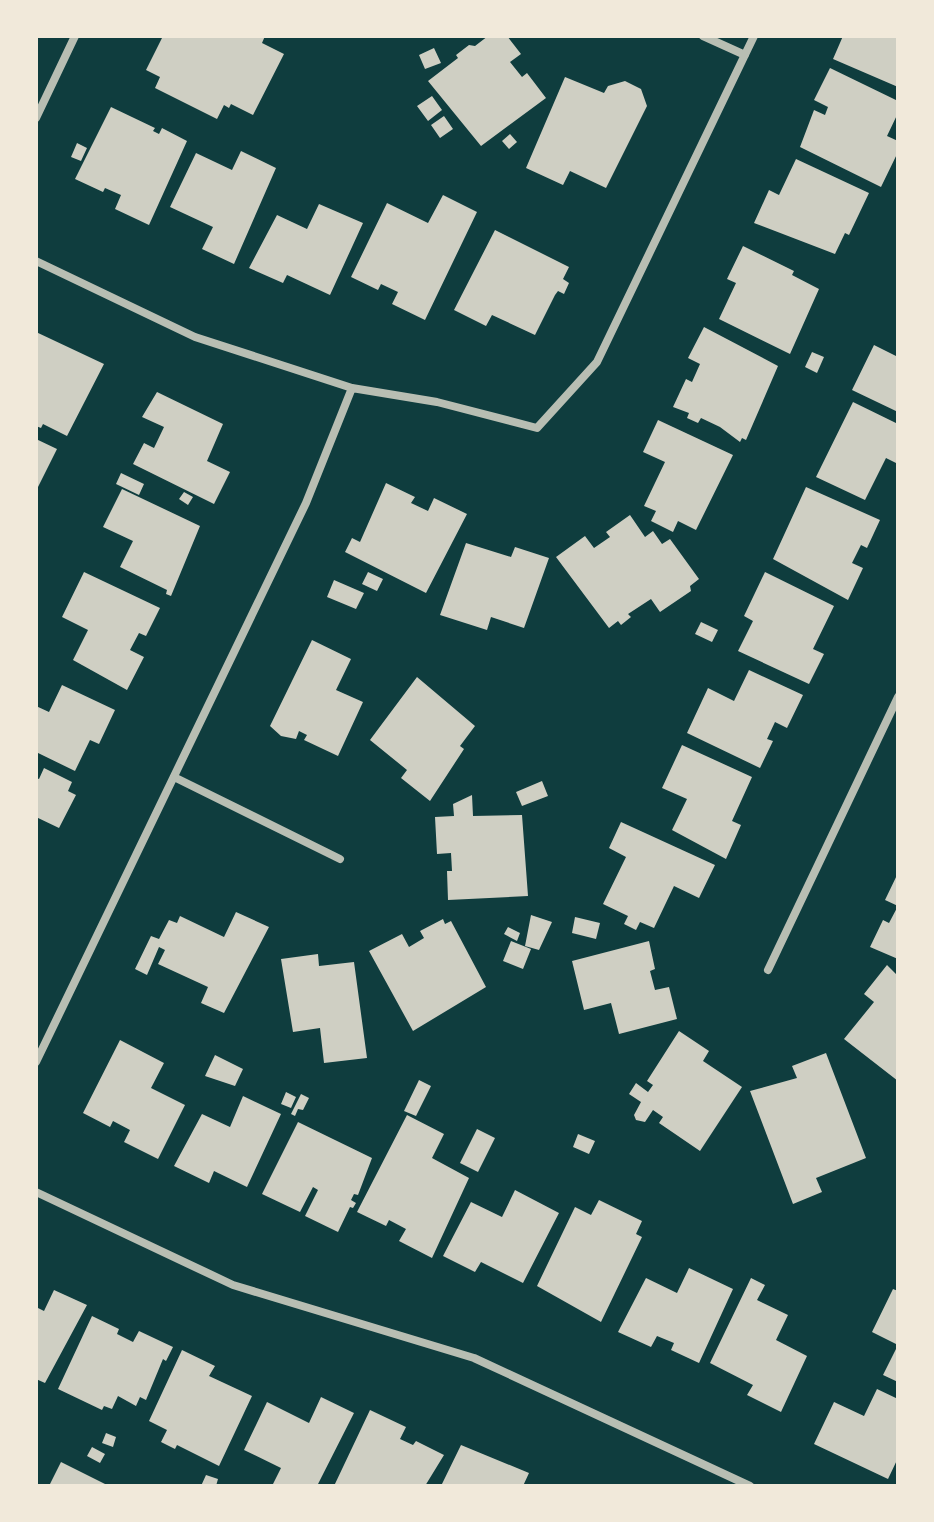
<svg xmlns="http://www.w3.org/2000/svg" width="934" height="1522" font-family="Karla,sans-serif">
  <rect width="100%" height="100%" fill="#0f3d3e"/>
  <path fill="#cfcfc3" d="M163,36H265L262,43L284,54L253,115L231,104L229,108L224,105L217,119L155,88L160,77L146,70Z
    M488,36H507L521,54L510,62L522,77L527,73L546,98L481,146L428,81L458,58L456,55L469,45L475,46Z
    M843,36H898V87L833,59Z
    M434,48L441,63L425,69L419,55Z
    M830,68L898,101V113L887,136L898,141V152L881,187L800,147L814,110L825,115L828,107L814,100Z
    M565,77L604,93L608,86L625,81L641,89L647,106L606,188L570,171L563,185L526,168Z
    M432,96L442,110L428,121L417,106Z
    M111,107L155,128L153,131L159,134L162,128L187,141L149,225L115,209L121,195L105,188L103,192L75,179Z
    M444,116L453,129L440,138L431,125Z
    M510,134L517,142L509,149L502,141Z
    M77,143L87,148L81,161L71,157Z
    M241,151L276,168L234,264L202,249L213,227L170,207L196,153L232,170Z
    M796,159L869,193L849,235L845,233L835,254L754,223L769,190L779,195Z
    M443,195L477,212L425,320L392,304L398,292L381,284L378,290L351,277L387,203L428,223Z
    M319,204L363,223L330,295L287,275L283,283L249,268L277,215L307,229Z
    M495,230L569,267L563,279L569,283L564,294L558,291L555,295L535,335L492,315L486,326L454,310Z
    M743,246L794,271L792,275L819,289L790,354L719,319L736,283L727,279Z
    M704,327L778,366L746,440L742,438L740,442L720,427L701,418L698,423L687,418L689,413L673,407L686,379L692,382L700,364L688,358Z
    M36,332L104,364L67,436L43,424L41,428L36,426Z
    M874,345L898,357V412L852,390Z
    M812,352L824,357L817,373L805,367Z
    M157,392L223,424L207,461L230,472L214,504L133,464L144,443L154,448L164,427L142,417Z
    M853,402L898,424V464L886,458L865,500L816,477Z
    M658,420L733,455L696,530L678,521L673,532L651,521L656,511L644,506L665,462L643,452Z
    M36,439L57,449L36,491Z
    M121,473L144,484L139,495L116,484Z
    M386,483L415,497L411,503L428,511L434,498L467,514L426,593L345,552L352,538L360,542Z
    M806,487L880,520L867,548L861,545L852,563L863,568L848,600L773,559Z
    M122,489L200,526L171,596L166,594L167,590L120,567L133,541L103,527Z
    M184,492L193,497L188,505L179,499Z
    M630,515L645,537L653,531L662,544L670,539L699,579L690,586L691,591L660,612L651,599L628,614L631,617L621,625L618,621L609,628L556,557L585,536L594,548L610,537L606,532Z
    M466,543L511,557L515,547L549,558L524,628L491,617L487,630L440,615Z
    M84,572L160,608L146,636L139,633L130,650L144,657L127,690L73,660L88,630L62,617Z
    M368,572L383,579L377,591L362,584Z
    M765,572L834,606L813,649L824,654L809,684L738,651L753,621L744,616Z
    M334,580L364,593L356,609L327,597Z
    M701,622L718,630L712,642L695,634Z
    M312,640L351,659L336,690L363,702L338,756L304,740L307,735L299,731L296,739L281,736L270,726Z
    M749,670L803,695L787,728L775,722L767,739L773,741L760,768L687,733L708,688L734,701Z
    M417,677L475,726L460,746L464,749L430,801L401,778L407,770L370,740Z
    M62,685L115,710L99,744L90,740L75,771L36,752V706L49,712Z
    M682,745L752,777L732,821L741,825L726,859L672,830L687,799L662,788Z
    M44,768L72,782L68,791L76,795L59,828L36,817V778L39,779Z
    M542,781L548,796L522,806L516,792Z
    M472,795L473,816L522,815L528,896L448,900L447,871H452L451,853L437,854L435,817L454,816L453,804Z
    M621,822L715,865L699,898L674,886L654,928L640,922L636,930L624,924L628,916L603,904L626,857L609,848Z
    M898,873V959L870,947L883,920L889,923L898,906L885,900Z
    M236,912L269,927L224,1013L201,1003L208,987L158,964L165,950L159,947L147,975L135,969L151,936L159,939L169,920L177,923L180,916L224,937Z
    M531,915L552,922L539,950L525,946Z
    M575,917L600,923L596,939L572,933Z
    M443,919L445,924L451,921L486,987L413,1031L369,951L402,934L409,947L424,938L420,931Z
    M508,927L520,933L517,941L504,934Z
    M511,941L531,949L523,969L503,961Z
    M649,941L655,969L650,971L655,990L669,987L677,1019L619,1034L611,1003L584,1010L572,961Z
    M318,954L319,966L354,962L367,1058L324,1063L320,1028L293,1032L281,959Z
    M887,965L898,976V1081L844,1039L874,1002L864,994Z
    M679,1031L709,1051L703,1061L742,1087L700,1151L659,1123L663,1117L653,1110L645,1122L636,1120L634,1115L641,1102L629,1094L636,1083L648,1092L653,1085L647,1081Z
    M120,1040L164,1063L151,1088L185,1105L158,1159L124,1142L130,1130L113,1121L110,1127L83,1113Z
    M826,1053L866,1158L816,1178L822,1192L793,1204L750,1091L797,1078L792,1066Z
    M215,1055L243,1069L235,1086L205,1076Z
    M419,1080L431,1086L416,1116L404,1111Z
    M286,1092L296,1097L291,1108L281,1104Z
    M301,1094L309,1098L303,1110L298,1109L295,1116L291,1114Z
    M243,1096L281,1114L247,1187L214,1171L209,1183L174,1166L202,1114L230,1127Z
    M407,1115L444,1134L432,1158L469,1178L432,1258L399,1241L406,1229L389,1220L386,1226L357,1212Z
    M298,1122L372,1158L358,1195L354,1194L351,1200L356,1203L353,1208L350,1207L338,1232L305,1216L318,1190L313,1187L300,1212L262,1194Z
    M477,1129L495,1138L478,1172L460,1163Z
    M578,1134L595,1141L589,1154L573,1147Z
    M515,1190L559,1213L523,1283L481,1262L475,1272L443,1256L471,1202L502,1217Z
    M599,1200L642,1221L636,1234L642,1237L601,1322L537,1286L575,1207L591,1215Z
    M689,1268L733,1289L699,1363L671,1350L674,1343L657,1336L651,1347L618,1332L646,1278L677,1293Z
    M751,1278L765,1285L757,1300L788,1315L776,1340L807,1356L781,1412L747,1395L753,1385L710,1363Z
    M893,1289L898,1291V1382L883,1375L898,1345L872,1332Z
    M54,1290L87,1305L45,1383L36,1379V1307L44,1311Z
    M92,1316L119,1329L117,1334L133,1342L139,1331L173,1347L166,1361L163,1359L146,1400L140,1397L136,1406L118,1396L112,1409L104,1406L102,1410L58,1389Z
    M182,1350L215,1366L209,1376L252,1396L219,1466L177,1445L175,1449L161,1442L167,1430L149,1421Z
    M877,1389L898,1399V1458L888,1479L814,1444L834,1402L864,1416Z
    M321,1397L354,1413L317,1486L273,1484L281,1468L244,1450L267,1402L309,1423Z
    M370,1410L406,1427L400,1439L413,1445L416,1441L444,1455L425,1486H334Z
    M106,1433L116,1437L113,1447L102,1443Z
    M461,1445L529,1473L523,1486H441Z
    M92,1447L105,1454L100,1463L87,1456Z
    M61,1462L109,1486H49Z
    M206,1475L218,1479L216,1486H201Z"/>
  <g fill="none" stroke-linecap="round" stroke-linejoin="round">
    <path stroke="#b8beb3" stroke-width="8" d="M703,36L745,55
      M36,118L75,36
      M36,261L195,337L352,388L437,402L537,428L597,362L754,36
      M176,778L340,859
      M768,970L898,697
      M36,1062L306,503L352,388
      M36,1192L233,1285L474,1358L750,1486"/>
  </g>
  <rect width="934" height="1522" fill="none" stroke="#f1e9da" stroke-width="76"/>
</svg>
